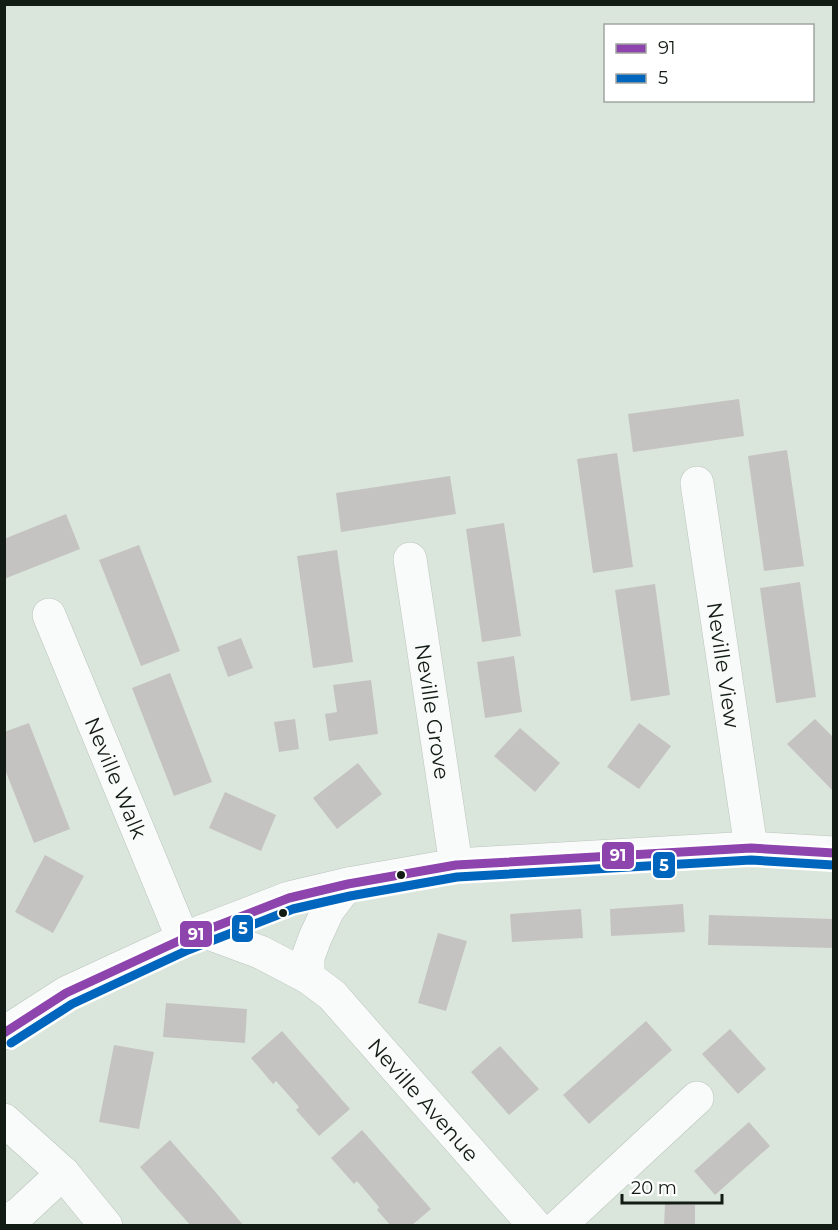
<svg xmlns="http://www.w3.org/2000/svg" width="838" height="1230" font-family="Montserrat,sans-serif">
  <rect width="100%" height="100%" fill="#dae6dc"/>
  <path fill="#c5c3c1" d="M739,399L744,436L633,452L628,414Z
    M787,450L804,566L764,571L748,456Z
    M617,453L633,567L593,573L577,459Z
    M450,476L456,514L341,532L336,493Z
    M66,514L80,549L4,579V539Z
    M504,523L521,636L482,642L466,529Z
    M139,545L180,651L141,666L99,560Z
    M337,550L353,662L313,668L297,556Z
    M800,582L816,697L776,703L760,588Z
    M655,584L670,695L631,701L615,590Z
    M241,638L253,668L228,677L217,647Z
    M514,656L522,712L485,718L477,662Z
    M170,673L212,782L174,796L132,688Z
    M371,680L378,734L329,741L325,714L337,712L333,685Z
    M295,719L299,749L279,752L274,722Z
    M815,719L834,738V792L787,744Z
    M29,723L70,829L34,843L4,767V732Z
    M639,723L671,746L639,789L607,767Z
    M520,728L560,763L535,792L494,756Z
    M358,763L382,794L337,829L313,798Z
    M225,792L276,815L261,851L209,828Z
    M45,855L84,876L53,933L15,912Z
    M683,904L685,932L611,936L610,909Z
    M581,909L583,938L512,942L510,914Z
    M709,915L834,919V948L708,945Z
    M438,933L467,941L446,1011L418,1003Z
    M166,1003L247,1009L245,1043L163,1037Z
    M646,1021L672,1050L589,1124L563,1095Z
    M730,1029L766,1069L738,1094L702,1054Z
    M282,1031L350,1109L319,1136L296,1110L299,1107L276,1081L273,1084L251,1058Z
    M114,1045L154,1052L139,1129L99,1122Z
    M500,1046L539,1089L509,1115L471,1072Z
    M749,1122L770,1146L715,1195L694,1171Z
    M362,1130L431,1209L411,1226H391L377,1210L379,1207L357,1181L354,1184L331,1158Z
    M170,1140L212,1188L244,1226H191L160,1191L140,1167Z
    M665,1204L695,1205V1226H664Z"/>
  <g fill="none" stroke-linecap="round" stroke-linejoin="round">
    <g stroke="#bac4bc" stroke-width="34">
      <g id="minor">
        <path id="s1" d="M697,483L751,848"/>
        <path id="s2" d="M410,559L456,865"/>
        <path id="s3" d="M49,615L183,939"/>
        <path id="s4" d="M203,931L260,952L308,977L332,995L535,1226"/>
        <path d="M308,977V957L315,938L328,910L348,884"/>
        <path d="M4,1033L66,993L183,939L289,898L348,884L456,865L751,848L834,853"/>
        <path d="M4,1223L19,1214L63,1173"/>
        <path d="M559,1226L697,1098"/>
      </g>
    </g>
    <g stroke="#bac4bc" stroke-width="34">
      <path id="tertiary" d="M4,1120L63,1173L106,1226"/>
    </g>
    <use href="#minor" stroke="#f9fbfa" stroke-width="33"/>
    <use href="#tertiary" stroke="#f9fbfa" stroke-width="33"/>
    <g stroke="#fff" stroke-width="14">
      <path id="bus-1" d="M4,1033L66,993L183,939L289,898L348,884L456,865L751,848L834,853"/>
    </g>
    <g stroke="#fff" stroke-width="14">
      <path id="bus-2" d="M11,1043L72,1004L188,950L293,909L350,896L457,877L751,860L833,865"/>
    </g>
    <use href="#bus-1" stroke="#8e44ad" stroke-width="9"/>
    <use href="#bus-2" stroke="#0065bd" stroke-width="9"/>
  </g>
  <g fill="#121b14" stroke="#fff" stroke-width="2">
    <circle cx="401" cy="875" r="5"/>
    <circle cx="283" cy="913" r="5"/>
  </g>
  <g text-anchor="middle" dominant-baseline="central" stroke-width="6" stroke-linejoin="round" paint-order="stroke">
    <g font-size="21" fill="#121b14" stroke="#fff">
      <text stroke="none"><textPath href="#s1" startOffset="184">Neville View</textPath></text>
      <text stroke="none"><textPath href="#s2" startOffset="154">Neville Grove</textPath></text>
      <text stroke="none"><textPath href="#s3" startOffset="176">Neville Walk</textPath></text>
      <text stroke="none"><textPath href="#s4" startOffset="284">Neville Avenue</textPath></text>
    </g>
  </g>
  <g stroke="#fff" stroke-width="2">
    <rect x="601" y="841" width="34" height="29" rx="6" fill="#8e44ad"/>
    <rect x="652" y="851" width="24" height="28" rx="6" fill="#0065bd"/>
    <rect x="231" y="914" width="23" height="29" rx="6" fill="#0065bd"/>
    <rect x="179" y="920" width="34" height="28" rx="6" fill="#8e44ad"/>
  </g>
  <g font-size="16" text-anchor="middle" font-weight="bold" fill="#fff">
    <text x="618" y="861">91</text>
    <text x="664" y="871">5</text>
    <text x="243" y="934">5</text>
    <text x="196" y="940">91</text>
  </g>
  <rect width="838" height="1230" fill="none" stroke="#121b14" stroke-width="12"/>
  <rect x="604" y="24" width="210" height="78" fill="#ffffff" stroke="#a0a4a1" stroke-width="1.5"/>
  <rect x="616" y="44" width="30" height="9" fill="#8e44ad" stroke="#a0a4a1" stroke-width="1.5"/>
  <text x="658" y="54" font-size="18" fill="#121b14">91</text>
  <rect x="616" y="74" width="30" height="9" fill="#0065bd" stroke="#a0a4a1" stroke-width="1.5"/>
  <text x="658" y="84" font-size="18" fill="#121b14">5</text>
  <path d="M622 1194v9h100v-9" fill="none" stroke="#121b14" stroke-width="3"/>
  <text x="631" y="1194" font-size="18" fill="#121b14" stroke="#ffffff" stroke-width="4.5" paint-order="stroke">20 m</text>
</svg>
